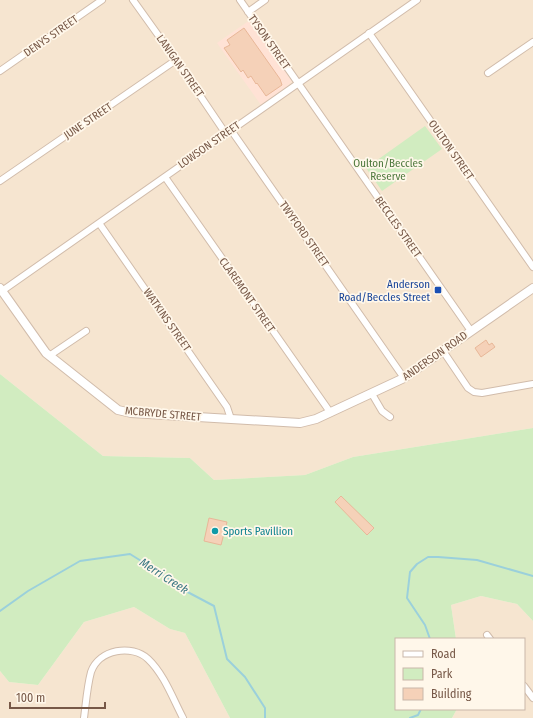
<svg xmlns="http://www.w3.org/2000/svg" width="533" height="718" font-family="'Fira Sans Condensed',sans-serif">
  <rect width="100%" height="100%" fill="#fef3e2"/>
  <path fill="#f6e5d0" d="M0,0H533V428L353,457L305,475L214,480L190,458L103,456L0,374Z
    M481,596L517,604L533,621V718H452L457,709H524V639H456L451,605Z
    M134,607L170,629L185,633L230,718H0V671L9,682L38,685L84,622Z"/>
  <path fill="#ffe2d5" d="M250,20L292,81L288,86L261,105L217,43Z"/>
  <path fill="#d1ecc0" d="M425,126L442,149L382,191L366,168Z
    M0,374L103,456L190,458L214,480L305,475L353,457L533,428V621L517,604L481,596L451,605L456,639H396V709H457L452,718H230L185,633L170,629L134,607L84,622L38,685L9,682L0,671Z"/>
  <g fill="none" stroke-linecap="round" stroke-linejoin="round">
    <path stroke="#9bd0db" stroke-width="2" d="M0,611L28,591L80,561L130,554L162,574L180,588L214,606L227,659L245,677L265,708V718
      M430,639L425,625L407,598L410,572L417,564L428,557H438L477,560L533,576
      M410,718L418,715L421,709"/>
  </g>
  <path fill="#f5d1b8" stroke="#e8b798" d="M244,28L280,79L282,85L266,96L257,83L256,84L251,76L248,78L243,70L241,72L224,48L230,45L227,40Z
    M486,340L489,345L492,343L495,347L481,357L475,348Z
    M341,496L374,528L367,535L335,502Z
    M209,518L227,522L221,545L204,541Z"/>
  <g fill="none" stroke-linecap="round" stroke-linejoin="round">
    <g stroke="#d1bcab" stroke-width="8">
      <path id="minor" d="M133,0L176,60L226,134
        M240,0L471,331
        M248,12L265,0
        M369,33L533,267
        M0,71L102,0
        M488,73L533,42
        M231,130L404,378
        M165,177L330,412
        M0,181L176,60
        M99,223L227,407L231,419
        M2,291L417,0
        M443,351L468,388L474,392L482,393L533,384
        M49,356L86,331
        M372,394L382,411L390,417
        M487,635L490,639
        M524,686L533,698
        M84,718C86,703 87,687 91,672C99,649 132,644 148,659C164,674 173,699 183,718"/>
    </g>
    <g stroke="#d1bcab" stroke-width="10">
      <path id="tertiary" d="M0,288L46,353L118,410L131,413L300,423L316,419L404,378L533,288"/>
    </g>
    <use href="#minor" stroke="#fff" stroke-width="6"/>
    <use href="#tertiary" stroke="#fff" stroke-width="8"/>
  </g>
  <rect fill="#1a4fb4" stroke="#fff7ea" stroke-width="1.5" x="434" y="286" width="8" height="8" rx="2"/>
  <circle fill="#0f9aa8" stroke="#fff7ea" stroke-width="1.5" cx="215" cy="531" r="4"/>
  <g text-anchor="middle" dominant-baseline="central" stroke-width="3.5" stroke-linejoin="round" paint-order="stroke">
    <g font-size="11" fill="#775847" stroke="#fff7ea">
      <text transform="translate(51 36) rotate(-35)">DENYS STREET</text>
      <text transform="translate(269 42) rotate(55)">TYSON STREET</text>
      <text transform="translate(180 66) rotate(55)">LANIGAN STREET</text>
      <text transform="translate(88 121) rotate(-34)">JUNE STREET</text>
      <text transform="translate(209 145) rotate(-35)">LOWSON STREET</text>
      <text transform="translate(451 150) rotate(55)">OULTON STREET</text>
      <text transform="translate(398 227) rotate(55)">BECCLES STREET</text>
      <text transform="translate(304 234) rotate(55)">TWYFORD STREET</text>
      <text transform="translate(247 295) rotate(55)">CLAREMONT STREET</text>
      <text transform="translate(167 320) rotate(55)">WATKINS STREET</text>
      <text transform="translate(435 356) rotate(-35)">ANDERSON ROAD</text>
      <text transform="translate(163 414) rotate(5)">MCBRYDE STREET</text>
    </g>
    <g font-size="11" fill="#4d783c" stroke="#fff7ea">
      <text x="388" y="163">Oulton/Beccles<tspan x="388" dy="13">Reserve</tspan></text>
    </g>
    <g font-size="11" fill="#164399" stroke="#fff7ea" text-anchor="end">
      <text x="430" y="284">Anderson<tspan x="430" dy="13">Road/Beccles Street</tspan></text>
    </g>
    <g font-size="11" fill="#0d838f" stroke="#fff7ea" text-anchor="start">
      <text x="223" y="531">Sports Pavillion</text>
    </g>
    <g font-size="12" font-style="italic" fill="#3c7884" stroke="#fff7ea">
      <text transform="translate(164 576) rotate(33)">Merri Creek</text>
    </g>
  </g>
  <rect x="395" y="638" width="130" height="72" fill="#fff7ea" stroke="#c9b7a9"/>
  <rect x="403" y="651" width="20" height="6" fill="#ffffff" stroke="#c9b7a9"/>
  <text x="431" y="658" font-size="12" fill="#775847">Road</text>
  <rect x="403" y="668" width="20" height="12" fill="#d1ecc0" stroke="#c9b7a9"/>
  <text x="431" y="678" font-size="12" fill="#775847">Park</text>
  <rect x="403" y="688" width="20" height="12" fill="#f5d1b8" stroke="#c9b7a9"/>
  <text x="431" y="698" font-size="12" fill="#775847">Building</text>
  <path d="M10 702v6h95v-6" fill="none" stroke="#775847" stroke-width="2"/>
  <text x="16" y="702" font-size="12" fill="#775847" stroke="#fff7ea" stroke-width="3" paint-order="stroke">100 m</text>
</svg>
